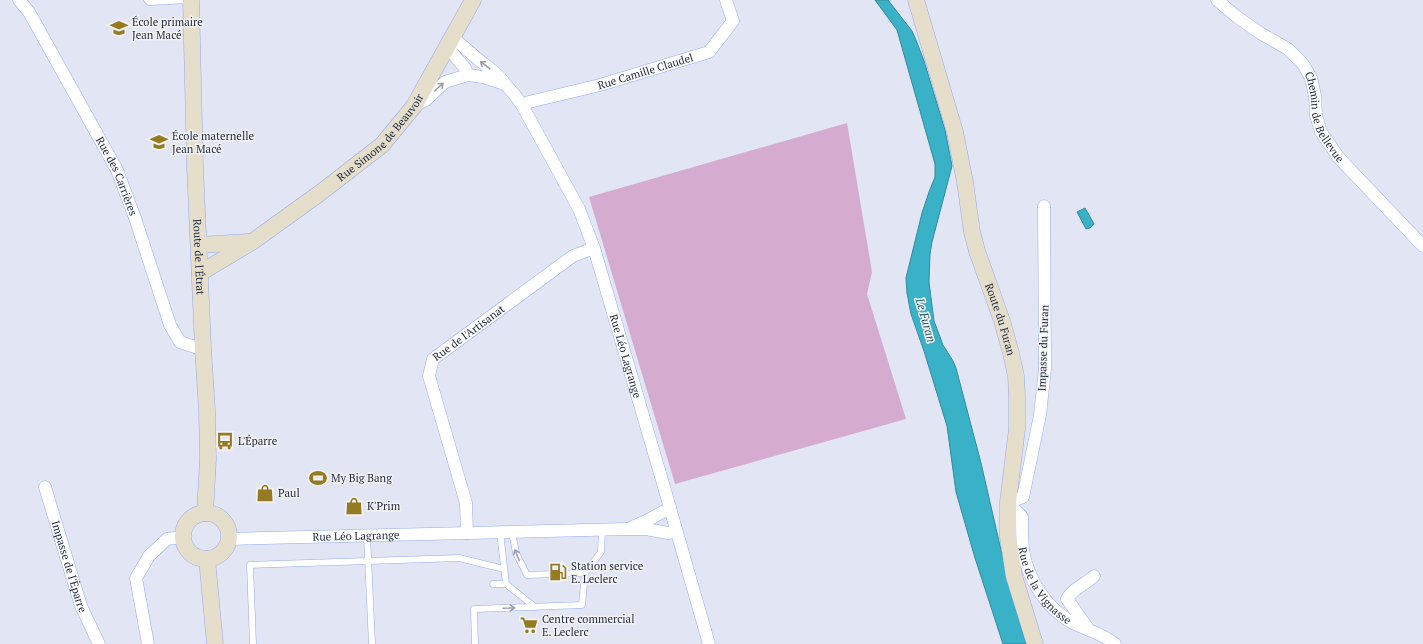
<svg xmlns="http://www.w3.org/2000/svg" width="1423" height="644" font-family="'PT Serif',serif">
  <rect width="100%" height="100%" fill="#e1e5f4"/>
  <path fill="#d5accf" d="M847,123L872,272L867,294L906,419L675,484L589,197Z"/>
  <path fill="#39b2c7" stroke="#338aa0" d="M875,0H888L912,31L916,40L924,61L945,130L952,166L932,242L930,254L929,282L934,321L943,345L953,361L956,368L981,463L1009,585L1026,644H1003L975,558L956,492L947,426L924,351L911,314L907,293L906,278L922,213L929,192L935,177V164L897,30Z
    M1085,208L1094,224L1090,228L1086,229L1077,212Z"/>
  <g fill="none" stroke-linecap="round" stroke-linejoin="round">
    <g stroke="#97abef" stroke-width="7">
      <path id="service" d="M147,0L149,2L191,0
        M500,532L506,584
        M367,536L372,644
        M585,573L601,552L602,529
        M493,584H506L535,607
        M253,644L250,565L459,558L504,569
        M475,644L474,609L582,605L585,573L527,575L516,553L512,532"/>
    </g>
    <g stroke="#97abef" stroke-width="13">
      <g id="minor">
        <path id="s1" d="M19,0L29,12L117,170L135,218L170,325L180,342L195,347L203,348"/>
        <path id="s2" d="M1217,0L1237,17L1260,33L1288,49L1303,64L1311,78L1315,96L1316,115L1321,132L1339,158L1423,246"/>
        <path d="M447,47L465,68L468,75"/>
        <path id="s3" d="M505,84L514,94L522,105L579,209L594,248L664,487L709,644"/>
        <path id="s4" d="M522,105L529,102L600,85L709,52L733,21L726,0"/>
        <path d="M414,106L426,100L445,82L468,75L483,77L505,84C499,74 492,71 483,63C472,55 463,45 451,37"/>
        <path id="s5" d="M1044,206L1045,369L1040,415L1023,497L1008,502L1022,517C1022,528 1022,540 1023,550C1028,580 1046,607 1071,622C1086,630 1102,633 1115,644"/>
        <path id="s6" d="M45,487L81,606L99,644"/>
        <path d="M632,527L646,521L670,508"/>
        <path id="s7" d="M467,533L466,503L429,376L433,359L573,256L594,248"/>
        <path id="s8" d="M228,539L627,529H646L668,533L676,532"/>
        <path d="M1089,630L1067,599C1072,589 1086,584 1094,576"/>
        <path d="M148,644L136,578L149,556L167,539L183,537"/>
      </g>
    </g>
    <g stroke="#97abef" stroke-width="17">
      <g id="secondary">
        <path id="s9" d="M191,0L195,167L203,348L207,411L208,459L205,513"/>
        <path id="s10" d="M916,0L955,132L965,182L972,232L977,251L1002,321L1011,353L1016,376L1017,396V429L1008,502V537L1014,576L1035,644"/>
        <path d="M199,245L248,242"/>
        <path id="s11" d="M200,273L252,242L320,193L382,145L414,106L473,0"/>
        <circle cx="206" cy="536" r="23"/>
        <path d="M207,559L215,644"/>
      </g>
    </g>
    <use href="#service" stroke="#fff" stroke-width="6"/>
    <use href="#minor" stroke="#fff" stroke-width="12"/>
    <use href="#secondary" stroke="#e5deca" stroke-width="16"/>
  </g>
  <defs><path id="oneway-shaft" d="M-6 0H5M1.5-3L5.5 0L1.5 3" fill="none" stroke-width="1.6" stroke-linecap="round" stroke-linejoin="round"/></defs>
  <g stroke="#9ca0ac">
    <use href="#oneway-shaft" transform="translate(485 65) rotate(-143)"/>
    <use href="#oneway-shaft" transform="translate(439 87) rotate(-42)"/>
    <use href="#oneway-shaft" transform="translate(517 555) rotate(-112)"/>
    <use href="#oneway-shaft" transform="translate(509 608) rotate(-2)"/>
  </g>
  <defs>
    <g id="school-bare" transform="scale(1.38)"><path d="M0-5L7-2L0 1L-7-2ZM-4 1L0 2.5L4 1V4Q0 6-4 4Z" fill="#957a22" stroke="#f3f3f3" stroke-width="2.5" paint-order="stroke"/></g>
    <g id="bus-bare" transform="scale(1.38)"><path d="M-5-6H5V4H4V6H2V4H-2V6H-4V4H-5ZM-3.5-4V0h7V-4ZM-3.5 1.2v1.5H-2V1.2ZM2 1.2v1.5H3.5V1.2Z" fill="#957a22" stroke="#f3f3f3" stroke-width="2.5" paint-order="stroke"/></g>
    <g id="stadium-bare" transform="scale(1.38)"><path d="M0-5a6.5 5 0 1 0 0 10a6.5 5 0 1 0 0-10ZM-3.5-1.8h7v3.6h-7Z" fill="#957a22" stroke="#f3f3f3" stroke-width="2.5" paint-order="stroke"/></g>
    <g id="shop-bare" transform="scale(1.38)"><path d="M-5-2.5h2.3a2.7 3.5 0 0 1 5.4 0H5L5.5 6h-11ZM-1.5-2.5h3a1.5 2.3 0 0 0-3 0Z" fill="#957a22" stroke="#f3f3f3" stroke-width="2.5" paint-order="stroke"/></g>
    <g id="fuel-bare" transform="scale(1.38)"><path d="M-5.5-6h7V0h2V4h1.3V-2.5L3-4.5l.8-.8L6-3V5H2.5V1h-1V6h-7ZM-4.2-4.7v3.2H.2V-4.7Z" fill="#957a22" stroke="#f3f3f3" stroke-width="2.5" paint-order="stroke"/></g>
    <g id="supermarket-bare" transform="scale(1.38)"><path d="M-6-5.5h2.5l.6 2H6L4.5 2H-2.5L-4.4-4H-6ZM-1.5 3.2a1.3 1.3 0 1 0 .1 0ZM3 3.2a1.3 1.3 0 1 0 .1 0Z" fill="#957a22" stroke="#f3f3f3" stroke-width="2.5" paint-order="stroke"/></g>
  </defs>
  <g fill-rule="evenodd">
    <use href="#school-bare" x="119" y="28"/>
    <use href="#school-bare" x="159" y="142"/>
    <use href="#bus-bare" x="225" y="441"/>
    <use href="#stadium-bare" x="318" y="478"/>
    <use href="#shop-bare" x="265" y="493"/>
    <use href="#shop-bare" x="354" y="506"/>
    <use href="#fuel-bare" x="558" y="572"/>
    <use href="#supermarket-bare" x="529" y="625"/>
  </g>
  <g text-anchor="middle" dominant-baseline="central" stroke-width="3" stroke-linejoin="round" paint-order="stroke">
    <g font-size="11" fill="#242c46" stroke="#f3f3f3" text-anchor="start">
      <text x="132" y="22">École primaire<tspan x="132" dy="13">Jean Macé</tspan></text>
      <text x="172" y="136">École maternelle<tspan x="172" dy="13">Jean Macé</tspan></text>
      <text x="238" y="441">L'Éparre</text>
      <text x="331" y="478">My Big Bang</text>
      <text x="278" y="493">Paul</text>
      <text x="367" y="506">K'Prim</text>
      <text x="571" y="566">Station service<tspan x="571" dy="13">E. Leclerc</tspan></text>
      <text x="542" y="619">Centre commercial<tspan x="542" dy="13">E. Leclerc</tspan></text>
    </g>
    <g font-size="11" fill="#242c46" stroke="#f3f3f3">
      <text stroke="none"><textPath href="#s4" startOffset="128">Rue Camille Claudel</textPath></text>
      <text stroke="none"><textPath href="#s2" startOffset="166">Chemin de Bellevue</textPath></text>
      <text stroke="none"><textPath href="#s11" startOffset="227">Rue Simone de Beauvoir</textPath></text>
      <text stroke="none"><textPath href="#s1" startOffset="202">Rue des Carrières</textPath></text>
      <text stroke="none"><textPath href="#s9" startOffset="257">Route de l'Étrat</textPath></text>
      <text stroke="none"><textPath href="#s10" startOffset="331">Route du Furan</textPath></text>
      <text stroke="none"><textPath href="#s7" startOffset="224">Rue de l'Artisanat</textPath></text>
      <text transform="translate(1043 348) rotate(-88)">Impasse du Furan</text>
      <text stroke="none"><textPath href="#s3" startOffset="300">Rue Léo Lagrange</textPath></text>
      <text stroke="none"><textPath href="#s8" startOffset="128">Rue Léo Lagrange</textPath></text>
      <text stroke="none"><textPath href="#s6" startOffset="83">Impasse de l'Èparre</textPath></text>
      <text stroke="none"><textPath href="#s5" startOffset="405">Rue de la Vignasse</textPath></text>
    </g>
    <g font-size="12" font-style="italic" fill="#2b5c65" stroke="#f3f3f3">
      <text transform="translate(926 320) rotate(74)">Le Furan</text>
    </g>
  </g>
</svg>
